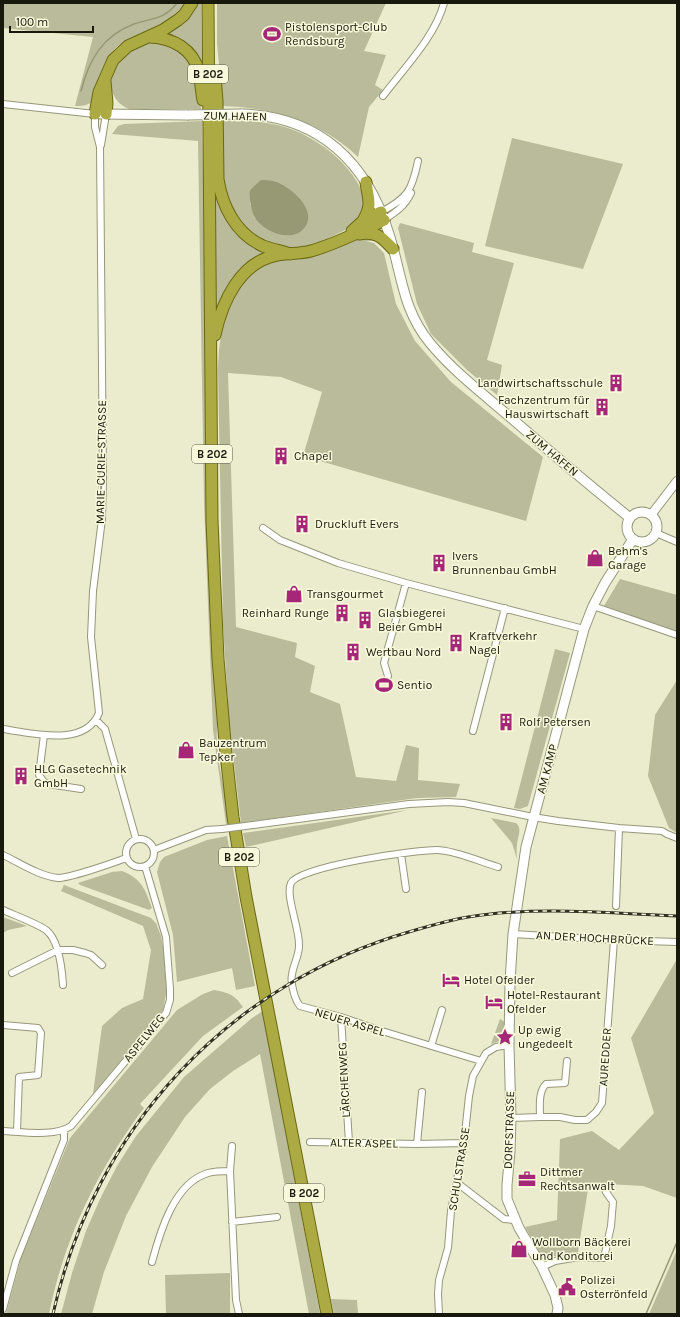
<svg xmlns="http://www.w3.org/2000/svg" width="680" height="1317" font-family="Karla,sans-serif">
  <rect width="100%" height="100%" fill="#ebeccd"/>
  <path fill="#babb9a" fill-rule="evenodd" d="M3,3H188C182,12 171,23 160,27C143,35 126,36 113,51C101,65 97,84 92,102C86,106 82,106 75,106L93,37L3,28Z
    M197,3H201L202,64L166,36L167,32Z
    M217,3H386L364,51L386,55L375,85L383,90L369,107L358,157C321,121 273,108 223,106L217,44Z
    M154,42L170,44L191,61L200,92L201,109H129C120,105 115,100 112,91C105,65 132,45 154,42Z
    M202,121L211,615L218,717C213,752 225,788 230,823L226,824L213,730L204,503L198,141L112,134L118,126L124,124Z
    M222,121C244,120 264,121 285,127C315,136 351,163 362,192C364,197 365,205 363,210C362,213 359,220 356,223C351,228 334,235 327,239C277,266 232,233 222,181C221,176 222,169 222,163C222,149 222,135 222,121ZM284,186C297,196 304,200 308,217L255,219L250,203Z
    M512,138L623,164L583,269L485,246Z
    M214,171L221,204L271,253L261,259L214,319Z
    M400,223L474,243L472,252L514,263L487,360L502,365L497,395L467,370L431,334L417,304L398,228Z
    M363,237L375,238L374,241H366L374,243L384,253L396,304L415,341L451,382L543,457L526,521L303,456L322,392L281,377L228,373L236,627L297,643L295,657L315,666L310,692L340,704L356,777L396,781L406,745L419,748L418,780L460,784L456,797L417,798L241,823L229,720L223,625L218,372C219,326 227,283 272,261Z
    M620,579L677,595V633L604,606Z
    M555,649L570,653L528,806L520,809L514,808Z
    M677,680V833L669,828L648,776L655,715Z
    M408,810L246,847L243,833Z
    M491,818L516,823C523,829 517,838 517,845C516,850 517,854 517,859L512,843Z
    M227,836L255,986L236,990L232,968L177,982L173,935L157,872L160,862L164,857L207,840Z
    M122,871C142,879 145,889 152,908L149,910L80,885L78,883L112,872Z
    M64,885L151,918L156,923L161,936L164,952L167,989L163,1010L93,1094L102,1026L122,1008L143,999L151,950L143,926L61,891Z
    M3,917L27,926L8,930L3,933Z
    M677,959V1198L643,1186L589,1183L578,1252L543,1258L525,1227L557,1220L560,1139L592,1131L619,1150L654,1113L631,1038Z
    M214,990C229,993 234,994 243,1007L203,1036L140,1104L144,1108C98,1169 64,1239 49,1314H6L21,1258L70,1138L177,1010L203,994Z
    M263,1011L320,1314H309L260,1054L233,1071L210,1089L185,1117L152,1167L126,1216L104,1272L92,1314H61L72,1273L86,1231L100,1199L117,1166L136,1136L184,1077L252,1018Z
    M500,1019L508,1024V1038L491,1044Z
    M677,1250V1314H649Z
    M230,1273V1313L166,1314L165,1275Z
    M331,1299L357,1300L358,1314H334Z"/>
  <path fill="#979874" d="M261,180C265,180 269,180 273,181C289,185 318,209 305,227C293,244 264,232 255,218C252,213 251,206 250,200C250,197 249,194 250,191C252,187 257,184 261,180Z"/>
  <g fill="none" stroke-linecap="round" stroke-linejoin="round">
    <path stroke="#979874" stroke-width="1.5" d="M81,91C89,60 102,36 134,24C151,18 164,20 177,3
      M646,1314L677,1242"/>
    <g stroke="#96977a" stroke-width="8">
      <path id="minor" d="M383,96C404,68 435,37 444,3
        M3,104L95,114V127L100,147L103,478L102,519L93,591L91,637L99,713C85,748 32,733 3,729
        M101,145L106,114
        M381,212C408,198 412,190 418,161
        M384,220C396,212 405,206 411,193
        M263,528L280,540L338,563L406,583L584,629
        M656,533L677,542
        M593,606L677,635
        M388,676L384,663L406,583
        M96,720L105,729L136,839
        M473,731L505,608
        M44,735L39,775L44,782L48,784L81,789
        M253,825L409,804L448,802L464,803L533,817L558,821L619,828L662,831L667,834L677,838
        M126 853a14 14 0 1 1 28 0a14 14 0 1 1-28 0Z
        M154,850L206,830L222,829
        M401,854L406,889
        M3,855C20,863 39,876 58,878C70,878 113,863 126,858
        M616,906L619,828
        M3,910C14,915 36,923 46,930C59,940 62,969 63,985
        M513,934L614,940L677,942
        M12,973L58,950H73L85,953L91,955L102,965
        M341,1017L349,1142
        M3,1025L38,1028L41,1033L38,1075L19,1077L17,1131
        M431,1046L442,1010
        M481,1061L382,1031L341,1017L300,1006C295,1000 290,983 292,975C293,965 299,956 299,946C300,929 285,896 291,883C300,866 415,850 437,850C454,850 481,862 498,867
        M540,1117H560L575,1120H587L596,1112L602,1103L614,940
        M511,1118L540,1117C540,1107 538,1092 546,1084L565,1083L567,1061
        M3,1131C23,1132 55,1137 71,1126L166,1013L170,1000V989L166,937L145,866
        M310,1142L417,1144L464,1143
        M417,1144L422,1092
        M232,1146L230,1171L236,1300L239,1314
        M456,1182L504,1219L515,1220
        M232,1222L277,1217
        M152,1262C160,1232 174,1183 208,1173C215,1171 223,1171 230,1171
        M542,1267L555,1261L579,1257L604,1258L611,1226L613,1202L606,1192
        M3,1309L16,1261L64,1140V1130
        M439,1314L438,1294L439,1280L448,1248L451,1211L464,1143L469,1096L473,1076L486,1053L496,1047L509,1045"/>
    </g>
    <g stroke="#96977a" stroke-width="10">
      <path id="tertiary" d="M651,515L677,481"/>
    </g>
    <g stroke="#96977a" stroke-width="11">
      <path id="secondary" d="M100,114L187,115
        M241,114C319,116 367,162 389,234C402,274 402,309 430,343C453,371 482,393 510,417C549,451 589,485 630,518
        M627 527a15 15 0 1 1 30 0a15 15 0 1 1-30 0Z
        M557,1314L558,1308L555,1295L542,1267L519,1228L507,1199V1185L510,1151L511,1118L509,1045L510,982L513,934L526,847L584,629L593,606L605,583L633,539"/>
    </g>
    <g stroke="#6a6912" stroke-width="13">
      <path id="trunk" d="M208,3L212,521L218,659L226,754L233,817L246,897L327,1314
        M150,37C173,38 193,49 199,72C201,81 201,91 203,100
        M215,76L217,101L218,179C222,206 236,234 263,246C271,249 281,251 290,254
        M105,81L107,103L106,114
        M95,114L99,92L113,60L128,46L163,30L178,20L184,15L192,3
        M363,221C373,203 368,200 366,182
        M352,231L363,221L381,212
        M359,234C376,231 382,237 393,249
        M215,335C222,302 240,262 277,255C288,253 300,254 311,251C335,244 362,231 384,220"/>
    </g>
    <use href="#minor" stroke="#fff" stroke-width="6"/>
    <use href="#tertiary" stroke="#fff" stroke-width="8"/>
    <use href="#secondary" stroke="#fff" stroke-width="9"/>
    <use href="#trunk" stroke="#abaa43" stroke-width="11"/>
    <g stroke="#303023" stroke-width="3">
      <path id="rail" d="M53,1314C95,1127 228,984 412,931C430,926 449,920 468,917C536,906 608,913 677,916"/>
    </g>
    <use href="#rail" stroke="#f8f9da" stroke-width="1.5" stroke-dasharray="4.5" stroke-linecap="butt"/>
    <g stroke="#96977a" stroke-width="8" stroke-linecap="butt">
      <path id="minor-bridge" d="M222,829L253,825"/>
    </g>
    <g stroke="#96977a" stroke-width="11" stroke-linecap="butt">
      <path id="secondary-bridge" d="M187,115L241,114"/>
    </g>
    <use href="#minor-bridge" stroke="#fff" stroke-width="6"/>
    <use href="#secondary-bridge" stroke="#fff" stroke-width="9"/>
  </g>
  <defs>
    <g id="stadium-bare" transform="scale(1.38)"><path d="M0-5a6.5 5 0 1 0 0 10a6.5 5 0 1 0 0-10ZM-3.5-1.8h7v3.6h-7Z" fill="#a62778" stroke="#f8f9da" stroke-width="2.5" paint-order="stroke"/></g>
    <g id="building-bare" transform="scale(1.38)"><path d="M-4-6H4V6H1V3H-1V6H-4ZM-2.5-4.3h1.7v1.8h-1.7ZM.8-4.3h1.7v1.8H.8ZM-2.5-1h1.7V.8h-1.7ZM.8-1h1.7V.8H.8Z" fill="#a62778" stroke="#f8f9da" stroke-width="2.5" paint-order="stroke"/></g>
    <g id="shop-bare" transform="scale(1.38)"><path d="M-5-2.5h2.3a2.7 3.5 0 0 1 5.4 0H5L5.5 6h-11ZM-1.5-2.5h3a1.5 2.3 0 0 0-3 0Z" fill="#a62778" stroke="#f8f9da" stroke-width="2.5" paint-order="stroke"/></g>
    <g id="hotel-bare" transform="scale(1.38)"><path d="M-6-4.5h1.5V1H6V5H4.5V3h-9V5H-6ZM-4 0a1.8 1.8 0 1 1 3.6 0ZM.5 0V-2.5h3Q6-2.5 6 0Z" fill="#a62778" stroke="#f8f9da" stroke-width="2.5" paint-order="stroke"/></g>
    <g id="sight-bare" transform="scale(1.38)"><path d="M0-6L1.8-2.2L6-1.7L2.9 1.2L3.7 5.4L0 3.3L-3.7 5.4L-2.9 1.2L-6-1.7L-1.8-2.2Z" fill="#a62778" stroke="#f8f9da" stroke-width="2.5" paint-order="stroke"/></g>
    <g id="office-bare" transform="scale(1.38)"><path d="M-6-3h4V-5.5h4V-3h4V5H-6ZM-1-4.5V-3h2v-1.5ZM-6 0V1H6V0Z" fill="#a62778" stroke="#f8f9da" stroke-width="2.5" paint-order="stroke"/></g>
    <g id="civic-bare" transform="scale(1.38)"><path d="M-.6-6.5H3V-4.5H.6V-3L4-1V1h2V6H-6V1h2V-1L-.6-3ZM-1.2 2.5V6h2.4V2.5Z" fill="#a62778" stroke="#f8f9da" stroke-width="2.5" paint-order="stroke"/></g>
  </defs>
  <g fill-rule="evenodd">
    <use href="#stadium-bare" x="272" y="34"/>
    <use href="#building-bare" x="616" y="383"/>
    <use href="#building-bare" x="602" y="407"/>
    <use href="#building-bare" x="281" y="456"/>
    <use href="#building-bare" x="302" y="524"/>
    <use href="#shop-bare" x="595" y="558"/>
    <use href="#building-bare" x="439" y="563"/>
    <use href="#shop-bare" x="294" y="594"/>
    <use href="#building-bare" x="342" y="613"/>
    <use href="#building-bare" x="365" y="620"/>
    <use href="#building-bare" x="456" y="643"/>
    <use href="#building-bare" x="353" y="652"/>
    <use href="#stadium-bare" x="384" y="685"/>
    <use href="#building-bare" x="506" y="722"/>
    <use href="#shop-bare" x="186" y="750"/>
    <use href="#building-bare" x="21" y="776"/>
    <use href="#hotel-bare" x="451" y="980"/>
    <use href="#hotel-bare" x="494" y="1002"/>
    <use href="#sight-bare" x="505" y="1037"/>
    <use href="#office-bare" x="527" y="1179"/>
    <use href="#shop-bare" x="519" y="1249"/>
    <use href="#civic-bare" x="567" y="1287"/>
  </g>
  <g text-anchor="middle" dominant-baseline="central" stroke-width="3" stroke-linejoin="round" paint-order="stroke">
    <g fill="#f8f9da" stroke="#5b5c4a" stroke-width="1">
      <rect x="188" y="65" width="40" height="18" rx="3"/>
      <rect x="192" y="445" width="40" height="18" rx="3"/>
      <rect x="219" y="848" width="40" height="18" rx="3"/>
      <rect x="284" y="1184" width="40" height="18" rx="3"/>
    </g>
    <g font-size="11" font-weight="bold" fill="#18180d">
      <text x="208" y="74">B 202</text>
      <text x="212" y="454">B 202</text>
      <text x="239" y="857">B 202</text>
      <text x="304" y="1193">B 202</text>
    </g>
    <g font-size="12" fill="#18180d" stroke="#f8f9da" text-anchor="start">
      <text x="285" y="27">Pistolensport-Club<tspan x="285" dy="14">Rendsburg</tspan></text>
      <text x="603" y="383" text-anchor="end">Landwirtschaftsschule</text>
      <text x="589" y="400" text-anchor="end">Fachzentrum für<tspan x="589" dy="14">Hauswirtschaft</tspan></text>
      <text x="294" y="456">Chapel</text>
      <text x="315" y="524">Druckluft Evers</text>
      <text x="608" y="551">Behm's<tspan x="608" dy="14">Garage</tspan></text>
      <text x="452" y="556">Ivers<tspan x="452" dy="14">Brunnenbau GmbH</tspan></text>
      <text x="307" y="594">Transgourmet</text>
      <text x="329" y="613" text-anchor="end">Reinhard Runge</text>
      <text x="378" y="613">Glasbiegerei<tspan x="378" dy="14">Beier GmbH</tspan></text>
      <text x="469" y="636">Kraftverkehr<tspan x="469" dy="14">Nagel</tspan></text>
      <text x="366" y="652">Wertbau Nord</text>
      <text x="397" y="685">Sentio</text>
      <text x="519" y="722">Rolf Petersen</text>
      <text x="199" y="743">Bauzentrum<tspan x="199" dy="14">Tepker</tspan></text>
      <text x="34" y="769">HLG Gasetechnik<tspan x="34" dy="14">GmbH</tspan></text>
      <text x="464" y="980">Hotel Ofelder</text>
      <text x="507" y="995">Hotel-Restaurant<tspan x="507" dy="14">Ofelder</tspan></text>
      <text x="518" y="1030">Up ewig<tspan x="518" dy="14">ungedeelt</tspan></text>
      <text x="540" y="1172">Dittmer<tspan x="540" dy="14">Rechtsanwalt</tspan></text>
      <text x="532" y="1242">Wollborn Bäckerei<tspan x="532" dy="14">und Konditorei</tspan></text>
      <text x="580" y="1280">Polizei<tspan x="580" dy="14">Osterrönfeld</tspan></text>
    </g>
    <g font-size="12" fill="#18180d" stroke="#f8f9da">
      <text transform="translate(235 116) rotate(1)">ZUM HAFEN</text>
      <text transform="translate(552 453) rotate(40)">ZUM HAFEN</text>
      <text transform="translate(101 462) rotate(-89)">MARIE-CURIE-STRASSE</text>
      <text transform="translate(547 769) rotate(-75)">AM KAMP</text>
      <text transform="translate(595 938) rotate(3)">AN DER HOCHBRÜCKE</text>
      <text transform="translate(350 1022) rotate(17)">NEUER ASPEL</text>
      <text transform="translate(144 1038) rotate(-51)">ASPELWEG</text>
      <text transform="translate(605 1057) rotate(-86)">AUREDDER</text>
      <text transform="translate(344 1080) rotate(-93)">LÄRCHENWEG</text>
      <text transform="translate(509 1130) rotate(-88)">DORFSTRASSE</text>
      <text transform="translate(364 1143) rotate(1)">ALTER ASPEL</text>
      <text transform="translate(459 1169) rotate(-81)">SCHULSTRASSE</text>
    </g>
  </g>
  <rect width="680" height="1317" fill="none" stroke="#18180d" stroke-width="8"/>
  <path d="M10 26v6h83v-6" fill="none" stroke="#18180d" stroke-width="2"/>
  <text x="16" y="26" font-size="12" fill="#18180d" stroke="#f8f9da" stroke-width="3" paint-order="stroke">100 m</text>
</svg>
